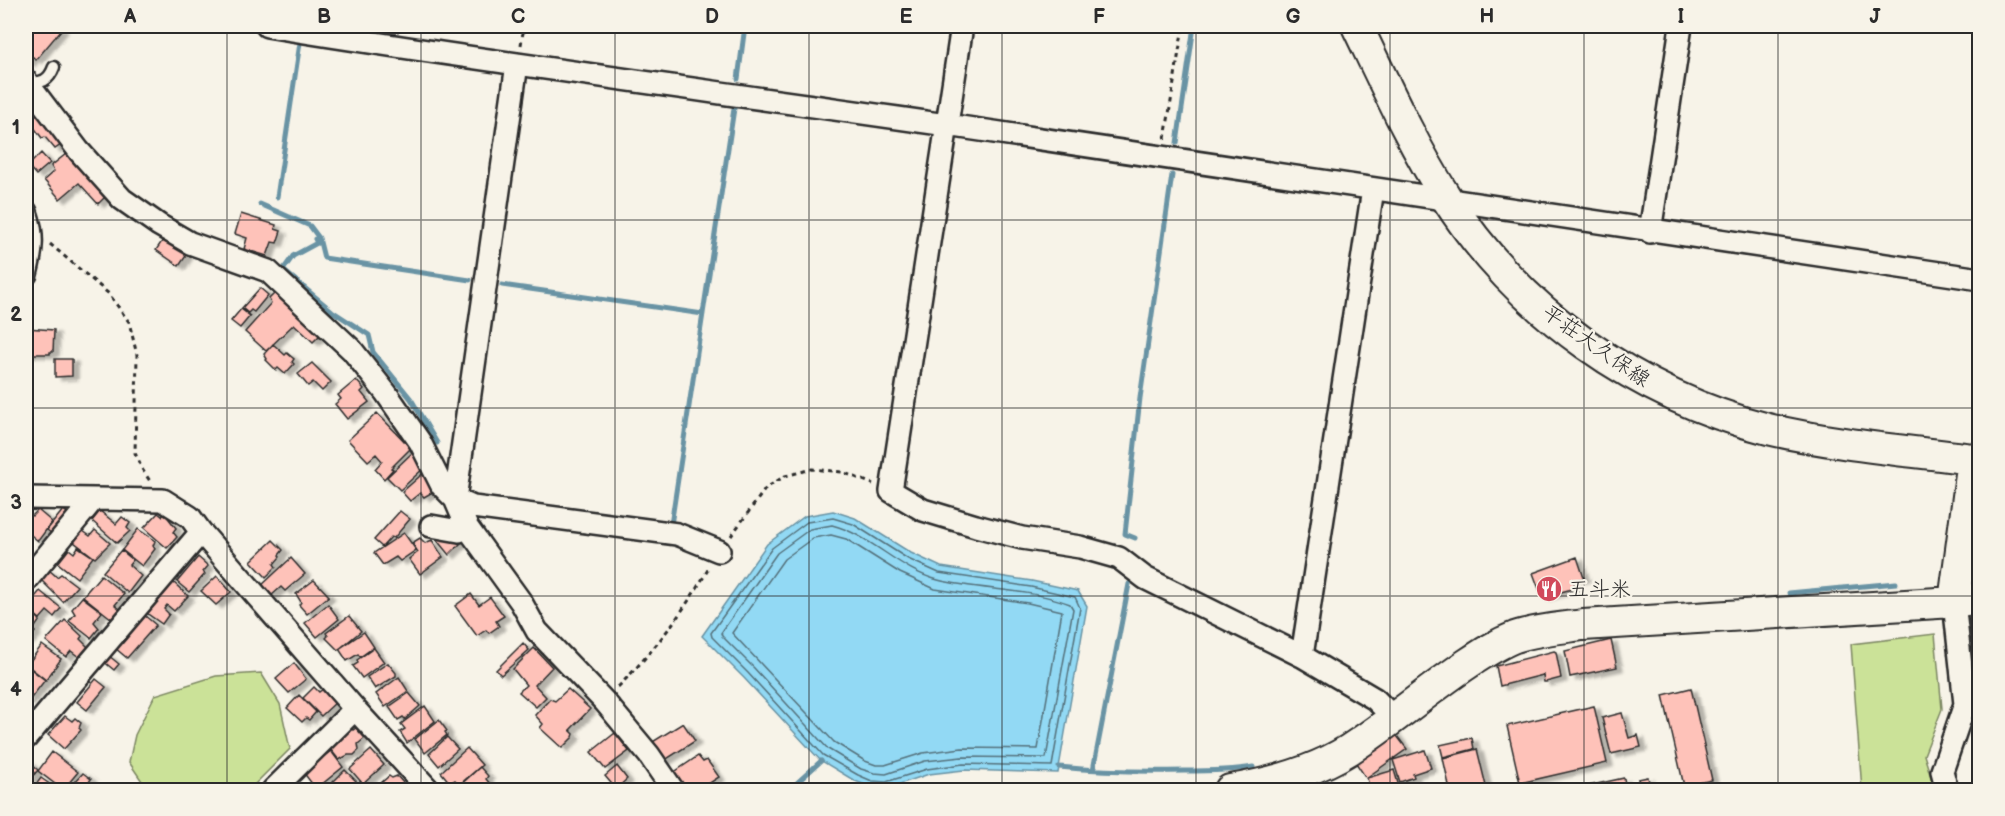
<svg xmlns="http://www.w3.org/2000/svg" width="2005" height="816" font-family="'Balsamiq Sans','Klee One',sans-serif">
  <defs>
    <filter id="shadow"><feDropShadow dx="6" dy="3.5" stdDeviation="1.5" flood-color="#0004"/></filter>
  </defs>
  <rect width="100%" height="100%" fill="#f7f3e8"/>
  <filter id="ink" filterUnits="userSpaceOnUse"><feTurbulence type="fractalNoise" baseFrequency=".0167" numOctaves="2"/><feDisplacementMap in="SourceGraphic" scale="12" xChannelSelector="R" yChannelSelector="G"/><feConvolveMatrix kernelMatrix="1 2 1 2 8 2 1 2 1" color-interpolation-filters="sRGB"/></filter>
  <g filter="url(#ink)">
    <path fill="#cbe298" stroke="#7b8662" stroke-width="1.5" d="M1935,634L1942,709L1924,755L1935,790H1862L1851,644Z
      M261,673L280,704L290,749L249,790H148L129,762L135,735L155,695L216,676Z"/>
    <path fill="#92d9f4" stroke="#6993a4" stroke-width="1.5" d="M833,511L855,518L911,553L941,567L1032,581L1078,591L1087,606L1058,773L964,770L929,774L888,788L871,787L855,781L820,760L744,678L702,636L767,544L805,516Z"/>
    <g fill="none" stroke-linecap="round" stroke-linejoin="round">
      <path stroke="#54717b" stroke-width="1.5" d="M833,518L853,524L908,559L939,573L1031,587L1075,597L1080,608L1052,766L963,764L927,769L886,782L872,781L858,775L823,755L748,673L712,637L711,633L772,548L807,522Z
        M832,525C871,535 899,570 938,580C981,591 1028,588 1070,604L1073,609L1046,758L962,757L925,761L886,774L874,773L861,769L828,749L754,668L722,636L721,633L777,553L810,529Z
        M831,535L846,539L900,573L935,589L1028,603L1062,611L1038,749L962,748L923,753L885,765H876L865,761L834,742L732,633L784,559L813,538Z"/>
      <path stroke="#6993a4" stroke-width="5" d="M738,79L745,26
        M1177,143L1194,26
        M277,197L301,36
        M260,204L310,226L319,238L324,258L470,280
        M315,239L317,243L293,256L283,270L332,311L369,335L373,352L411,399L437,443
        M502,285L703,314
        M671,525L735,102
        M1135,538L1125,534L1140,398L1172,175
        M1789,593L1896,583
        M1059,767C1100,771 1142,772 1184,771C1207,771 1230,771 1253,767
        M1093,770L1129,584
        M789,790L821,761"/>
    </g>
    <path fill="#fec2b9" stroke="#2b2b2b" stroke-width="1.5" filter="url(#shadow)" d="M26,26H57L62,29L36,60L33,57L29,63L26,60Z
      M36,106L65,142L55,149L45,137L42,138L29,121L26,124V116Z
      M71,150L108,194L98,204L79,183L60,199L44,180L54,171L51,166Z
      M41,153L50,163L36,175L28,166Z
      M241,214L276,225L275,229L281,231L277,243L272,242L267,256L244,249L247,238L235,234Z
      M165,237L188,253L179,266L156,250Z
      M260,288L268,295L254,312L251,310L248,313L242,308Z
      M278,290L322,333L313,342L294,324L266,351L245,332L271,303L269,299Z
      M241,309L250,316L240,328L231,321Z
      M26,328L54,330L53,352H50V354H26Z
      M273,344L285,355L287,353L294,359L292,362L294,364L285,374L278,368L276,370L266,360L267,359L264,354Z
      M55,359H72V376L55,377Z
      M312,363L331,382L322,391L313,382L308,386L298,374Z
      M356,380L364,389L361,392L369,402L347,419L335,404L341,399L338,395Z
      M377,413L411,448L391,468L393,469L384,479L375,469L382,461L376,454L368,461L348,440Z
      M413,452L426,466L400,490L387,477Z
      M428,469L438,489L424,497L420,493L410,501L402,492Z
      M26,510L32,516L38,510L52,522L38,541L26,531Z
      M63,510L68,513L52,534L47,530Z
      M100,511L116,524L122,517L130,523L127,528L130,531L117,543L92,521Z
      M400,511L410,519L394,538L391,537L382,547L374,540Z
      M158,513L162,516L165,514L176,528L173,532L177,537L167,548L144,528Z
      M138,529L155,541L153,546L155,549L142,566L122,550Z
      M95,530L110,543L95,558L74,542L83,531L90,536Z
      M404,533L416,550L400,561L396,557L383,565L374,553Z
      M438,534L457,535L463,541L449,555L436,539Z
      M420,538L425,543L432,540L443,557L420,574L409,559L418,552L412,543Z
      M273,540L283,550L279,555L280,557L274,564L276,567L266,577L251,561Z
      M78,547L93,557L77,578L58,563L69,549L74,553Z
      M121,550L133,560L129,565L141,576L128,593L103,572Z
      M198,557L208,566L203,572L205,574L189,592L177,582Z
      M1577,557L1584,578L1573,581L1576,588L1542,597L1533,573Z
      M291,558L305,574L285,591L281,587L271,596L261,586Z
      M48,569L57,577L61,574L77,586L63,602L39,578Z
      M101,575L124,594L115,605L120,609L112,619L83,596Z
      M217,576L231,592L216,605L201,591Z
      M314,580L329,596L307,614L299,605L301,602L296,594Z
      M172,581L188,596L174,611L167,605L164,609L169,614L162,624L145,612Z
      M28,591L35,597L40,591L61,608L54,617L47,611L40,619L26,607V594Z
      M471,594L479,605L490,597L504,616L496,621L499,626L489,633L486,630L477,636L455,606Z
      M82,597L102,612L94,622L99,628L91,638L69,621L75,614L72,609Z
      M328,604L339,619L317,637L305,623Z
      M26,608L40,620L33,630L35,632L27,641L26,640Z
      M1969,611H1980V649L1973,650Z
      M144,615L156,625L127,658L115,648Z
      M349,616L361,631L338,650L326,638L328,636L326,633Z
      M65,620L82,636L80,639L88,647L79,657L71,651L66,657L46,641Z
      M364,632L374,647L360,657L358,654L347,661L339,649Z
      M1611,640L1617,667L1570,677L1565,651Z
      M523,643L529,650L501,675L496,670Z
      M42,645L61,659L46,680L27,665Z
      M374,648L384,662L362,678L353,666L358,663L357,660Z
      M534,648L552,667L535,685L546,697L536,707L519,692L526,685L513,669Z
      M1554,651L1556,652L1561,678L1546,682H1544L1543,675L1500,686L1496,666Z
      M108,655L119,664L114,670L103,661Z
      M1975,658H1980V682L1975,683L1973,663H1975Z
      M294,663L306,679L289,693L276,679Z
      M388,663L396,673V676L375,689L367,677Z
      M28,667L45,680L28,702L26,700V670Z
      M399,677L408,691L385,707L376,694Z
      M96,679L106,687L87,710L77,702Z
      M314,687L319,692L323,689L336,702L321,716L303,698Z
      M1691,688L1712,780L1684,786L1663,695Z
      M568,689L590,709L570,730L574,734L573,737L562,748L540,728L543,724L535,715L550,699L555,701Z
      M409,693L420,706L405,719L403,717L398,720L389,707Z
      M299,695L316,712L309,720L306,718L302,722L287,708Z
      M425,706L435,721L407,743L400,732L405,729L401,724Z
      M1594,706L1607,763L1520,783L1507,726Z
      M1622,713L1629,738L1638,735L1641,747L1611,754L1602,718Z
      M65,716L72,721L75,718L81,723L79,728L81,730L64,749L48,735Z
      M439,720L447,731L445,732L447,735L425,753L415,739Z
      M683,723L695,741L662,762L651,743Z
      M349,727L353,730L356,728L365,738L358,744L359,750L354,755H348L339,760L331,750L330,745Z
      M1394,732L1407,749L1366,778L1354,760Z
      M615,733L629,751L605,769L591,752Z
      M447,737L458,749L439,766L429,754Z
      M1472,738L1474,749L1443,757L1440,745Z
      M467,748L482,765L459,785L455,780L450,783L441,772Z
      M1477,749L1487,790H1450L1443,758Z
      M371,750L384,765L363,784L350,769Z
      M1425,750L1431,768L1413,774L1414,777L1400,782L1393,760Z
      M331,751L343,767L316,789L303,772Z
      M52,752L78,772L63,790L38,771Z
      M698,756L703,762L707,760L719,777L699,790H679L670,775Z
      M26,760L38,770L26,784Z
      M617,766L627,779L616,789L605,776Z
      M480,767L488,776L486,779L491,785L486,790H457L456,789Z
      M345,770L359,784L353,790H328L326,789Z
      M1394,770L1400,790H1370L1367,778Z
      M83,773L91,779L88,784L91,790H68Z
      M389,776L392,778L397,776L405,785L404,790H373Z
      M1648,777L1650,787L1640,789L1638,779Z
      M41,778L58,790H32Z
      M1624,778L1626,790H1570Z
      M1712,783L1713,790H1691L1690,789Z"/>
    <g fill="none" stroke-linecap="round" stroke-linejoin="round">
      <g stroke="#2b2b2b" stroke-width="15">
        <path id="lane" d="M27,82C41,84 49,81 54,67"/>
      </g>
      <g stroke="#2b2b2b" stroke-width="26">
        <path id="street" d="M267,26C493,63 720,92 947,125C1291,175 1635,230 1980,279
          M962,26L891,491L923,510L976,526L1022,538L1080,547L1119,558L1145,578L1302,656L1375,699L1393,717
          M517,64L455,499L473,507L677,534L719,551
          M26,81L79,151L122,199L159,225L190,243L268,271L352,350L386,393L420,442L442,486L455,499L467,527L521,602L537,631L605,702L649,755L673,790
          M26,212C34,235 32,251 26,274
          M1650,232L1681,26
          M26,498L163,500L190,517L201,532L355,709L429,790
          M431,526L459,531L467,527
          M26,581L93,500
          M1302,656L1373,189
          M26,738L201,532
          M273,790L355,709
          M1947,790L1942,771L1965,704L1954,602"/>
      </g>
      <g stroke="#2b2b2b" stroke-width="34">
        <path id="secondary" d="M1357,26C1385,84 1412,144 1447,199C1520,313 1638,396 1768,429C1835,445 1911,451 1980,460
          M1954,602L1973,459
          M1230,790C1273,783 1323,769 1359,743C1396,718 1430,689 1467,664C1482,654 1497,644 1515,637C1536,630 1560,628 1583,625L1954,602L1980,598"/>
      </g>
      <path stroke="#2b2b2b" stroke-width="3" stroke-dasharray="4.5 4.5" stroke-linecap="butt" d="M521,45L524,26
        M1165,139L1183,26
        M50,244L109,294L129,322L137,355L135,453L142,469L150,481
        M731,536L766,488L785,476L812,469L842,472L873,484
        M618,687C654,651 685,610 710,566"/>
      <use href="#lane" stroke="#f7f3e8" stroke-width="10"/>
      <use href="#street" stroke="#f7f3e8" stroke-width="21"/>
      <use href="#secondary" stroke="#f7f3e8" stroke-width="30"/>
    </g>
  </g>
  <path fill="none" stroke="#2b2b2b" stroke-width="1.5" stroke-opacity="0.55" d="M227,26V790M421,26V790M615,26V790M809,26V790M1002,26V790M1196,26V790M1390,26V790M1584,26V790M1778,26V790M26,220H1980M26,408H1980M26,596H1980"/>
  <defs>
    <g id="restaurant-disc" transform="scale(1.35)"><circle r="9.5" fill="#d1495b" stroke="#f7f3e8"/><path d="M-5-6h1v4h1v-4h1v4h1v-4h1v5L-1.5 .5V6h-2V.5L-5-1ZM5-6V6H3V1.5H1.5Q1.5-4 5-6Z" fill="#fff"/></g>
  </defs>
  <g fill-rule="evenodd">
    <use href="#restaurant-disc" x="1549" y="589"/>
  </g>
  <g text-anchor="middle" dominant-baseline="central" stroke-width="4.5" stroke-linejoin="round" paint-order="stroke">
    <g font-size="21" fill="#2b2b2b" stroke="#f7f3e8">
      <text transform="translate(1596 346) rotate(35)">平荘大久保線</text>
    </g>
    <g font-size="21" fill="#2b2b2b" stroke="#f7f3e8" text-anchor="start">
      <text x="1568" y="589">五斗米</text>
    </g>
  </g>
  <rect width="2005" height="816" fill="none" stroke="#f7f3e8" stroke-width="66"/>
  <rect x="33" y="33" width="1939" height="750" fill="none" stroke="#2b2b2b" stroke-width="2"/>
  <g font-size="20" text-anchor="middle" font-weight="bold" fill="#2b2b2b">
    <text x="130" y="23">A</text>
    <text x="324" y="23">B</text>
    <text x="518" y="23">C</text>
    <text x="712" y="23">D</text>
    <text x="906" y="23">E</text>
    <text x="1099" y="23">F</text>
    <text x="1293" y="23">G</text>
    <text x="1487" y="23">H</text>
    <text x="1681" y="23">I</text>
    <text x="1875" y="23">J</text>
    <text x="16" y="134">1</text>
    <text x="16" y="321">2</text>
    <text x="16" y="509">3</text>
    <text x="16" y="696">4</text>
  </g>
</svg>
